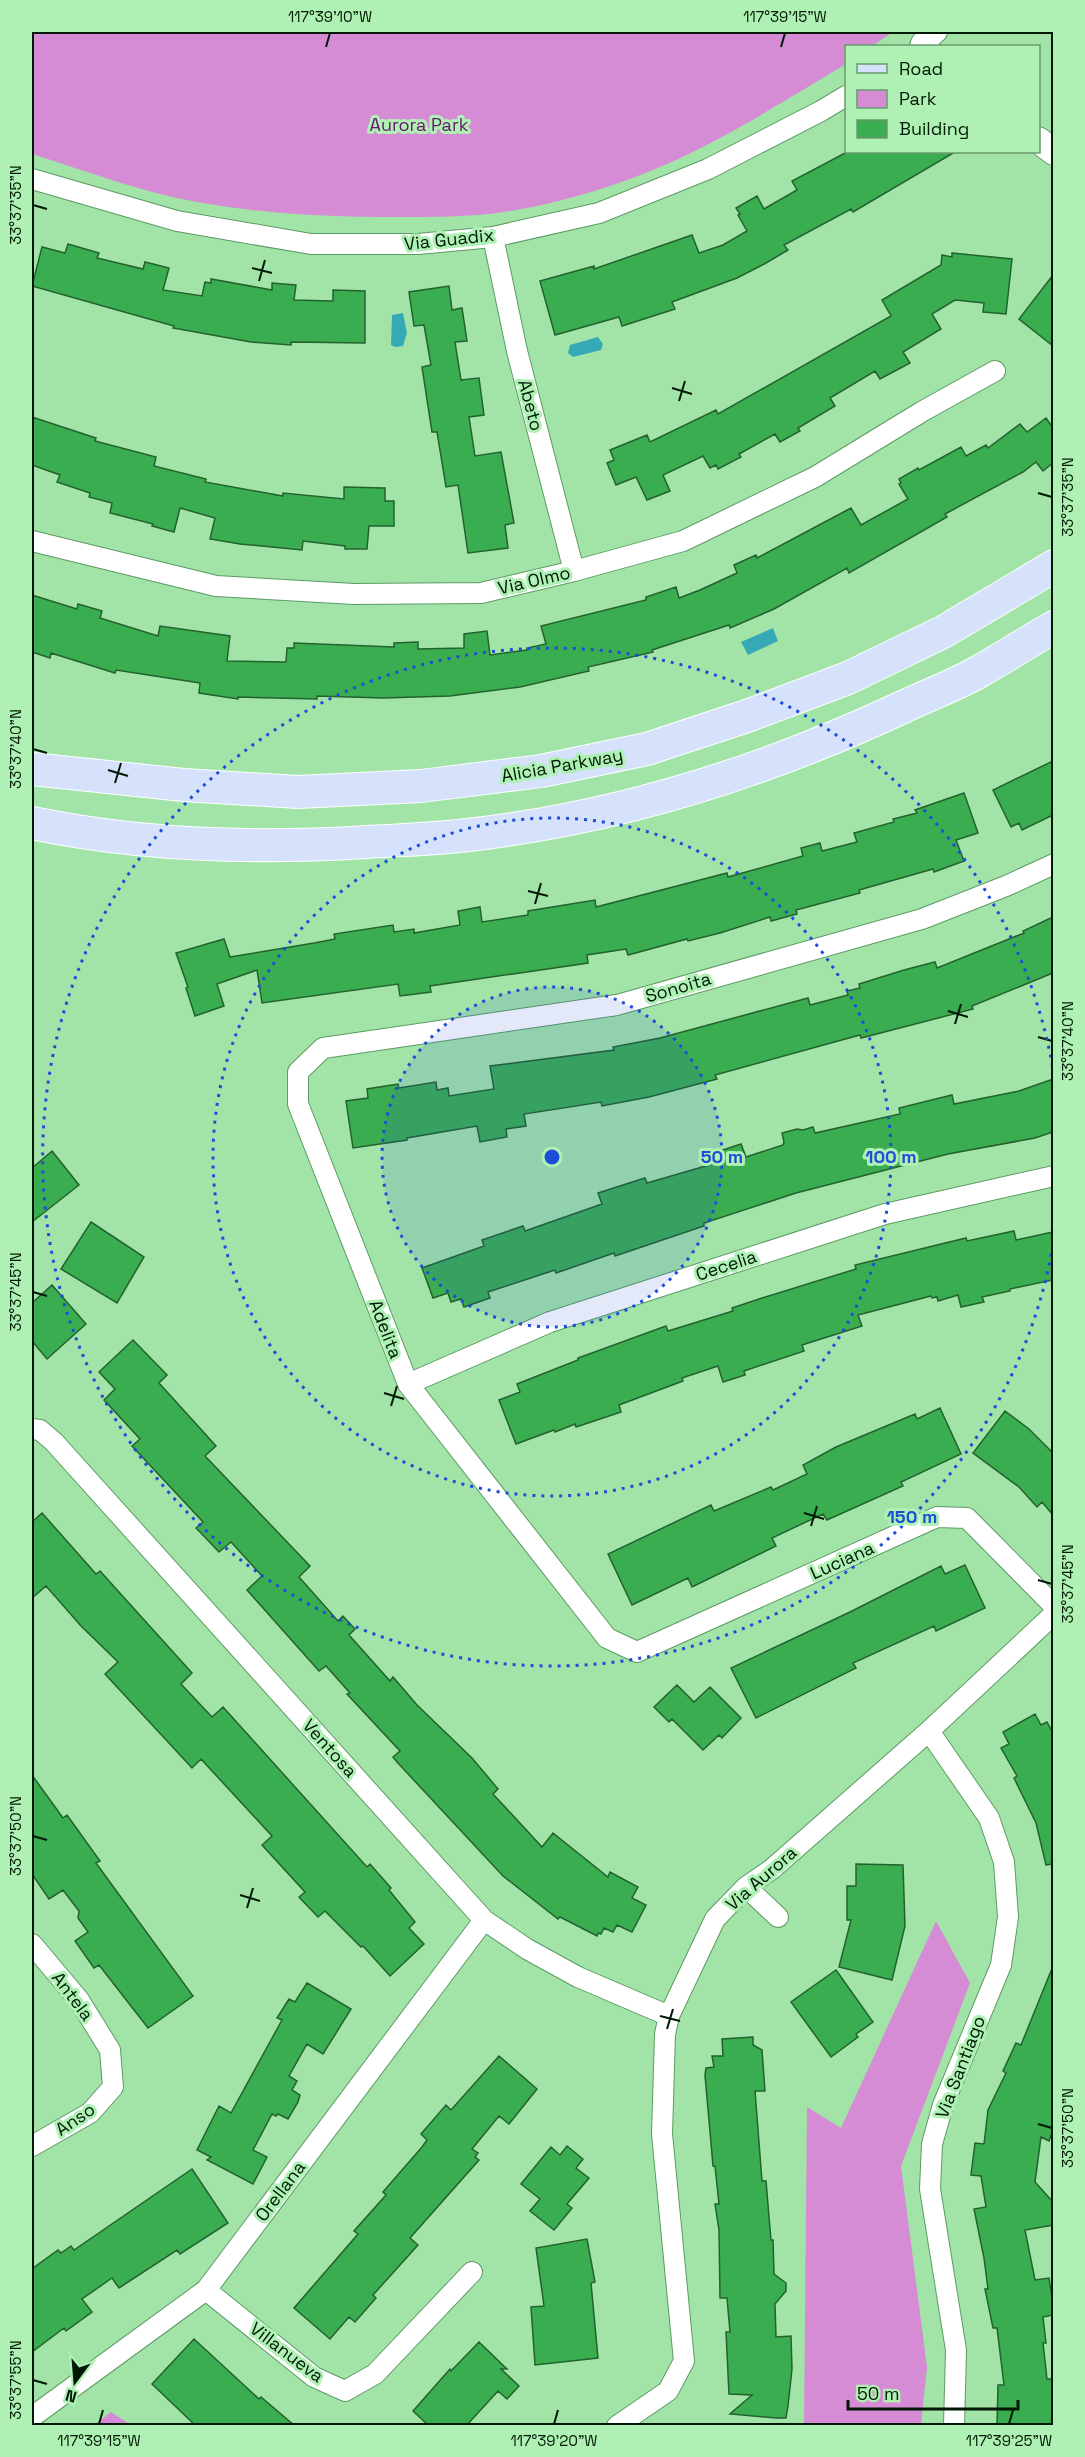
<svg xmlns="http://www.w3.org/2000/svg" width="1085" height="2457" font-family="'Space Grotesk',sans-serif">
  <rect width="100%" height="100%" fill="#a2e4a8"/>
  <path fill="#d68cd5" d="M32,32H893L872,46H846V64C782,102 718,144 648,172C603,190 552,205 504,212C469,217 431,217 395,217C329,217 263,214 197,202C141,192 86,171 32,154Z
    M936,1921L970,1983L901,2166L927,2367L921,2425H804L807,2107L841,2128Z
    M111,2412L131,2425H94Z"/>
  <path fill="#36a9b7" d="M403,313L407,333L403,346L395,347L391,345L392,315Z
    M598,337L603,344L601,350L573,357L568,353L570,345Z
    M773,628L778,641L748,655L741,642Z"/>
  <path fill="#39ad50" stroke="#23622e" stroke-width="1.5" d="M847,152H955L853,212L851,209L784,245L788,250L766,263L737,278L672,302L675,309L622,326L619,317L555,335L540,281L594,266V269L692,235L699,253L723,245L747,231L738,215L740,214L736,208L757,196L764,209L797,190L792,181Z
    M68,244L99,253L97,258L143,269L145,262L169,268L163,290L202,296L205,282L211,283V279L272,290V283L296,285L294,300L333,301V290L365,291V343L291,342V345L251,342L173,328L174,326L32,286L42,247L65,253Z
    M952,253L1012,259L1006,314L983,312L984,303L955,300L932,314L941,329L903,352L910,363L880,379L875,371L830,398L835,406L798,428L800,431L780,442L775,434L739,454L741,457L718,469L716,465L710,468L703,456L663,475L670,491L647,500L636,477L616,485L607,463L614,460L610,450L647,435L650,442L716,410L718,414L891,316L882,300L941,265L942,255L952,257Z
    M1053,275V346L1019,319Z
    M449,286L452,310L462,308L467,341L455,342L461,380L479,378L484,415L469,417L475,456L501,452L514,523L505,525L508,548L468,553L458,485L446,487L437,432H432L422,367L431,365L424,325L414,326L409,292Z
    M32,417L96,438L95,441L156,457L154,466L206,479L205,482L283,496V493L344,499V487L385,488V501H394V526H369L367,549H345V546L303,541L302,550L240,544L210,539L215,518L180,508L174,532L152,526L153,524L110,513L112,503L89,497L90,493L57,482L60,475L32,465Z
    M1046,418L1053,428V463L1043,471L1036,462L1023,472L945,514L947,517L849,573L847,568L774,609L730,628L729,625L652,650L653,652L588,667L589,671L520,687L450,696L383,698L317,696V699L238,697V699L199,693L200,683L116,670L115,673L51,653L50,658L32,652V595L77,609L78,604L102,611L100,618L158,636L160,626L230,636L227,661L286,662L287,648H294V643L394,647V643L418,642V649L464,648V634L487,631L490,655L527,650V648L546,644L541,626L646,600V597L676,587L679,598L700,590L737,573L734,565L756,555L757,558L851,508L861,525L908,499L899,484L901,483L899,479L918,468L919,470L961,447L966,456L986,445L988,448L1020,424L1027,432Z
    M1053,761V815L1022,830L1019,823L1011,827L993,790Z
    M964,793L978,833L956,840L964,861L934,872L933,869L859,890L860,893L796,910L797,914L771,921L770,917L720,933L688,941L687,939L628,955L626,949L587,955L588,963L430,986L431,992L400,996L398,984L262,1003L257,970L217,984L224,1006L195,1016L186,988L188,987L176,953L224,939L230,957L314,943L335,939L334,934L393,925L394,932L414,929V933L460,925L458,911L480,907L482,922L528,915V911L595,900L596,907L727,873L728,877L803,856L801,848L820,843L822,851L857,842L854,833L894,822L893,819L917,813L915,810Z
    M1053,917V973L972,1006L973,1009L861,1038L860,1035L715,1075L717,1079L649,1097L602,1106L601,1102L524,1114L526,1126L506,1129L507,1137L480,1142L477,1126L407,1138V1140L353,1148L346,1101L368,1098L367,1089L398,1084L399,1088L436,1082L437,1090L448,1088L449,1096L494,1089L490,1066L614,1050L613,1047L660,1038L808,998L810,1005L848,995L847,991L860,988L859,984L904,970L935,962L937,968L1024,933L1023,931Z
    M1053,1079V1132L1035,1138L948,1154L796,1193L704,1223V1226L615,1256L614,1253L556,1273L555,1270L488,1292L490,1298L464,1307L461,1299L451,1302L448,1293L433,1298L422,1268L484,1246L482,1240L523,1226L525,1231L602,1204L598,1193L645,1178L647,1183L723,1161L720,1151L741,1144L746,1157L783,1145L784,1142L782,1133L797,1129L803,1130L813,1127L815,1133L900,1114L899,1108L952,1095L954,1104L1019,1091Z
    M52,1151L79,1185L32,1222V1168Z
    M91,1222L144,1257L117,1303L61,1269Z
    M1014,1231L1016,1240L1053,1232V1280L1010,1289V1291L982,1297L984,1302L961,1307L958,1295L938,1301L937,1297L932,1298L931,1296L858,1315L862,1326L802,1345L804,1351L744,1371L745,1375L723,1382L718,1366L682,1378L683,1381L619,1405L621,1412L576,1427L575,1424L555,1432L554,1430L516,1444L499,1400L520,1392L517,1384L578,1360V1358L666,1326L668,1331L733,1311L732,1308L762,1298L856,1269L855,1265L966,1238L967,1241Z
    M52,1285L86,1324L47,1359L32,1341V1303Z
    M133,1340L167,1375L159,1383L216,1446L205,1456L310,1566L299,1577L338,1621L343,1616L355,1629L349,1635L390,1681L393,1677L417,1705L472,1758L498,1789L493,1794L542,1847L553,1833L608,1877L610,1872L638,1887L632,1898L646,1905L632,1932L617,1925L613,1932L604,1928L601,1934L598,1933L597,1936L560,1917L558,1919L503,1876L397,1762L393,1757L400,1751L347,1694L350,1693L326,1666L319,1671L247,1590L262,1576L231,1542L219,1552L200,1532L196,1528L203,1522L132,1446L140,1439L104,1400L115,1389L99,1372Z
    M940,1408L961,1454L901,1482L903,1486L827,1520L823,1514L772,1538L776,1546L692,1587L688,1578L632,1605L608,1554L711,1505L714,1511L771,1487L773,1490L807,1474L803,1465L836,1447L915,1414L917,1419Z
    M1005,1411L1029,1429L1053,1453V1515L1042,1502L1037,1507L1019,1487L973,1453Z
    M42,1513L96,1574L100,1571L192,1673L181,1684L212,1717L223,1707L367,1867L370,1864L391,1888L389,1890L415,1922L409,1928L424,1944L390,1976L363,1946L361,1947L325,1911L318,1917L299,1897L305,1892L262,1845L272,1836L201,1759L192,1768L105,1674L118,1662L81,1626L46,1586L32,1598V1522Z
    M965,1565L985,1608L936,1631L934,1626L853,1663L856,1668L756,1718L731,1668L850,1612L941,1566L945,1574Z
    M677,1685L694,1702L710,1687L741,1718L722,1738L719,1735L703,1750L672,1719L669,1722L654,1707Z
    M1035,1714L1041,1725L1047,1722L1053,1733V1864L1046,1865L1036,1823L1014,1778L1017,1776L1001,1748L1009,1744L1003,1732Z
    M32,1775L63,1818L67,1815L100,1861L96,1863L193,1996L148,2028L99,1965L94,1968L75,1941L88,1932L78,1918L79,1911L63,1890L49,1899L32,1874Z
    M856,1864L903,1865L905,1926L892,1980L839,1967L851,1920H847V1886H856Z
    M1053,1966V2130L1049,2141L1041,2137L1035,2182L1053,2202V2225L1025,2230L1035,2280L1049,2278L1053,2304V2315L1043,2317L1046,2343H1043L1047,2379H1053V2426H997L998,2385H1004L997,2328H993L985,2289H988L984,2258L974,2209L986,2207L981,2176L971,2175L975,2143L984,2144L988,2110L1006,2073L1003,2071L1016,2043L1021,2045Z
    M836,1970L873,2022L856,2034L858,2037L831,2057L791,2002Z
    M307,1983L351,2009L323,2054L307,2044L289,2076L297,2081L292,2090L300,2095L298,2102L288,2119L278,2114L276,2116L272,2114L253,2150L267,2157L253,2184L207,2160L211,2157L197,2150L219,2106L231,2113L282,2020L277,2018L289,1999L295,2002Z
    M753,2037V2045L762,2050L765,2091H755L762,2181H766L771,2240H773L774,2274L786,2283V2291L775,2304L776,2337L791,2336L792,2369L788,2406L786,2418H776L730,2414L752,2395L729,2394L726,2332H730L727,2298H720L719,2230L715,2204H719L715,2166H713L705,2075L706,2068L714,2067L712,2056H723L722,2039Z
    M499,2056L537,2089L509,2124L499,2116L472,2149L478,2153L475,2157L479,2160L410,2238L418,2245L373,2295L376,2298L355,2322L349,2317L330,2339L294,2308L358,2234L354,2231L386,2195L383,2192L422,2147L427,2140L421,2134L446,2105L451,2110Z
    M567,2146L583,2159L576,2168L589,2178L567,2204L572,2208L554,2230L530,2211L540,2199L521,2184L551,2147L560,2155Z
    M192,2169L228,2223L180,2254L177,2250L119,2288L112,2278L82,2299L92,2312L66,2331L64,2328L32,2352V2269L58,2250L61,2253L71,2246L74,2250Z
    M587,2239L595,2282L591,2283L598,2358L535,2365L531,2307L544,2306L536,2248Z
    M194,2339L259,2399L261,2397L295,2426H196L152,2384Z
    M479,2342L507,2369H501L519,2386L507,2399L498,2391L466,2426H429L413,2411L450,2369L451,2371Z"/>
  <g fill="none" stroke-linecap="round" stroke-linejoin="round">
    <g stroke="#5c9b63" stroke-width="22">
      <path id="minor" d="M920,46L937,32
        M32,179L177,221L311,244H418L493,237L599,213L708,169L821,111L846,96
        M493,237L517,351L574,571
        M32,541L216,586L354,594L481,593L574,571L683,541L815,477L923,411L995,371
        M1054,864L1006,886L922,919L617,1005L323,1048L298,1072V1104L408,1384L607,1638L637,1652L937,1517L967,1518L1054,1606
        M408,1384L550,1322L885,1214L1054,1176
        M32,1429L40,1430L54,1442L484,1920L527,1949L578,1977L669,2016
        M929,1731L989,1818L1004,1862L1008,1917L1001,1965L943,2105L932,2144L930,2189L956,2350L954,2426
        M746,1887L778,1917
        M32,1944L79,2000L110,2050L113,2087L90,2113L32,2146
        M206,2290L314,2377L345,2391L375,2374L472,2272
        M32,2417L206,2290L484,1920
        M617,2426L668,2391L684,2361L662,2134L665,2034L669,2016L715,1919L746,1887L772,1869L929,1731L1054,1614"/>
    </g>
    <g stroke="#5c9b63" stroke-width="28">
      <path id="tertiary" d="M924,44L926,46
        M1038,140L1054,152"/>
    </g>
    <g stroke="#fff" stroke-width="34">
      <path id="primary" d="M32,769L184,785L298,792L421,786L541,771L647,749L747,716L848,678L943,632L1054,566
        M32,823C142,846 255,849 367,842C401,840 435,839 468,835C619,818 766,771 903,707C928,695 956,685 980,671C1005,657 1029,641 1054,627"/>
    </g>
    <use href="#minor" stroke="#fff" stroke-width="20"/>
    <use href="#tertiary" stroke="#fff" stroke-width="26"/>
    <use href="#primary" stroke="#d6e1fc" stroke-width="32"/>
  </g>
  <path fill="none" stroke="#011904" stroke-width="2" d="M326,47L330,33M781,47L785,33M33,205L47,209M252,268L272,273M259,281L265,260M672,388L692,394M679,401L685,381M1038,493L1052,497M33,749L47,753M108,770L128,776M115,783L121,763M528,891L548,896M535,904L541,883M948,1011L968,1017M955,1024L961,1004M1038,1037L1052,1041M33,1292L47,1296M384,1393L404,1399M391,1406L397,1386M804,1513L824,1519M811,1526L817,1506M1038,1580L1052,1584M33,1836L47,1840M240,1895L260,1901M247,1908L253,1888M660,2016L680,2021M667,2029L673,2009M1038,2124L1052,2128M33,2380L47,2384M99,2424L103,2410M554,2424L558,2410M1009,2424L1013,2410"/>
  <circle cx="552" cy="1157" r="170" fill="#1d4ed8" fill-opacity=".12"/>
  <g fill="none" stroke="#1d4ed8" stroke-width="3" stroke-dasharray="3 6">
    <circle cx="552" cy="1157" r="170"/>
    <circle cx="552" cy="1157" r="339"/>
    <path d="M1053 1245A509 509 0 1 1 1053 1069"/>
  </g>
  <g text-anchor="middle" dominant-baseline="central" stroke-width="6" stroke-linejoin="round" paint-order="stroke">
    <g font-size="18" fill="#6c146e" stroke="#aff1b5">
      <text x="419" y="124">Aurora Park</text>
    </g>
    <g font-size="18" fill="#011904" stroke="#aff1b5">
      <text transform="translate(449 239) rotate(-6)">Via Guadix</text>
      <text transform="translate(531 405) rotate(75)">Abeto</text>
      <text transform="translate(534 580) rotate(-13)">Via Olmo</text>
      <text transform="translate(562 765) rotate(-10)">Alicia Parkway</text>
      <text transform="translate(678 987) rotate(-16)">Sonoita</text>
      <text transform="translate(726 1265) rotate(-18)">Cecelia</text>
      <text transform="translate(386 1329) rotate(69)">Adelita</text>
      <text transform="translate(842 1560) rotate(-24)">Luciana</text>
      <text transform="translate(330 1748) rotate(48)">Ventosa</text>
      <text transform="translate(761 1878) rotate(-41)">Via Aurora</text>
      <text transform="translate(73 1996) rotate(53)">Antela</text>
      <text transform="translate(960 2067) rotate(-69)">Via Santiago</text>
      <text transform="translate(75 2119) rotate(-34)">Anso</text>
      <text transform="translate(280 2191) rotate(-53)">Orellana</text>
      <text transform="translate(287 2352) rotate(37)">Villanueva</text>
    </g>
  </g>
  <circle cx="552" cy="1157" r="9" fill="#1d4ed8" stroke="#aff1b5" stroke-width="3"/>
  <g font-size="18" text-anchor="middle" font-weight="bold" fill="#1d4ed8" stroke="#aff1b5" stroke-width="6" stroke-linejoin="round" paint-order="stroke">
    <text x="722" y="1163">50 m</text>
    <text x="891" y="1163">100 m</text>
    <text x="912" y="1523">150 m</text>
  </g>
  <rect width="1085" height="2457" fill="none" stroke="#aff1b5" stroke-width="66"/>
  <rect x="845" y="45" width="195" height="108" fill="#aff1b5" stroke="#699b6e" stroke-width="1.5"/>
  <rect x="857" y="64" width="30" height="9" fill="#d6e1fc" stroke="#699b6e" stroke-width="1.5"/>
  <text x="899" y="75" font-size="18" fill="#011904">Road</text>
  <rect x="857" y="90" width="30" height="18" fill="#d68cd5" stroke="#699b6e" stroke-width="1.5"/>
  <text x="899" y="105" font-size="18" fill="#011904">Park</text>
  <rect x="857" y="120" width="30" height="18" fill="#39ad50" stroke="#699b6e" stroke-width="1.5"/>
  <text x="899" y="135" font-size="18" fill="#011904">Building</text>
  <g transform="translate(75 2382) rotate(196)" stroke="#aff1b5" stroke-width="4.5" paint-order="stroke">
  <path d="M0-4.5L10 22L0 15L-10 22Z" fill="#011904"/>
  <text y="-9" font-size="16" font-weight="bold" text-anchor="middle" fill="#011904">N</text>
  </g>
  <path d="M848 2400v9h170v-9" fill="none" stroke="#011904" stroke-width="3"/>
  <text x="857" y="2400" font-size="18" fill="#011904" stroke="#aff1b5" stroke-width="4.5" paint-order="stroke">50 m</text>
  <rect x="33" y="33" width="1019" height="2391" fill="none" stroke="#011904" stroke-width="2"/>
  <g font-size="15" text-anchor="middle" fill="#011904">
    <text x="330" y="22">117°39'10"W</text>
    <text x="785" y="22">117°39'15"W</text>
    <text transform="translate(16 205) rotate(-90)" y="5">33°37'35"N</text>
    <text transform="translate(1068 497) rotate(-90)" y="5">33°37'35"N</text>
    <text transform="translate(16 749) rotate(-90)" y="5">33°37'40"N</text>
    <text transform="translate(1068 1041) rotate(-90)" y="5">33°37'40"N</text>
    <text transform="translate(16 1292) rotate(-90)" y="5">33°37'45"N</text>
    <text transform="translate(1068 1584) rotate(-90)" y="5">33°37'45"N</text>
    <text transform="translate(16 1836) rotate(-90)" y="5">33°37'50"N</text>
    <text transform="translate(1068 2128) rotate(-90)" y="5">33°37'50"N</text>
    <text transform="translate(16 2380) rotate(-90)" y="5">33°37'55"N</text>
    <text x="99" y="2446">117°39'15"W</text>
    <text x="554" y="2446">117°39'20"W</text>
    <text x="1009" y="2446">117°39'25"W</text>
  </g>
</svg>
